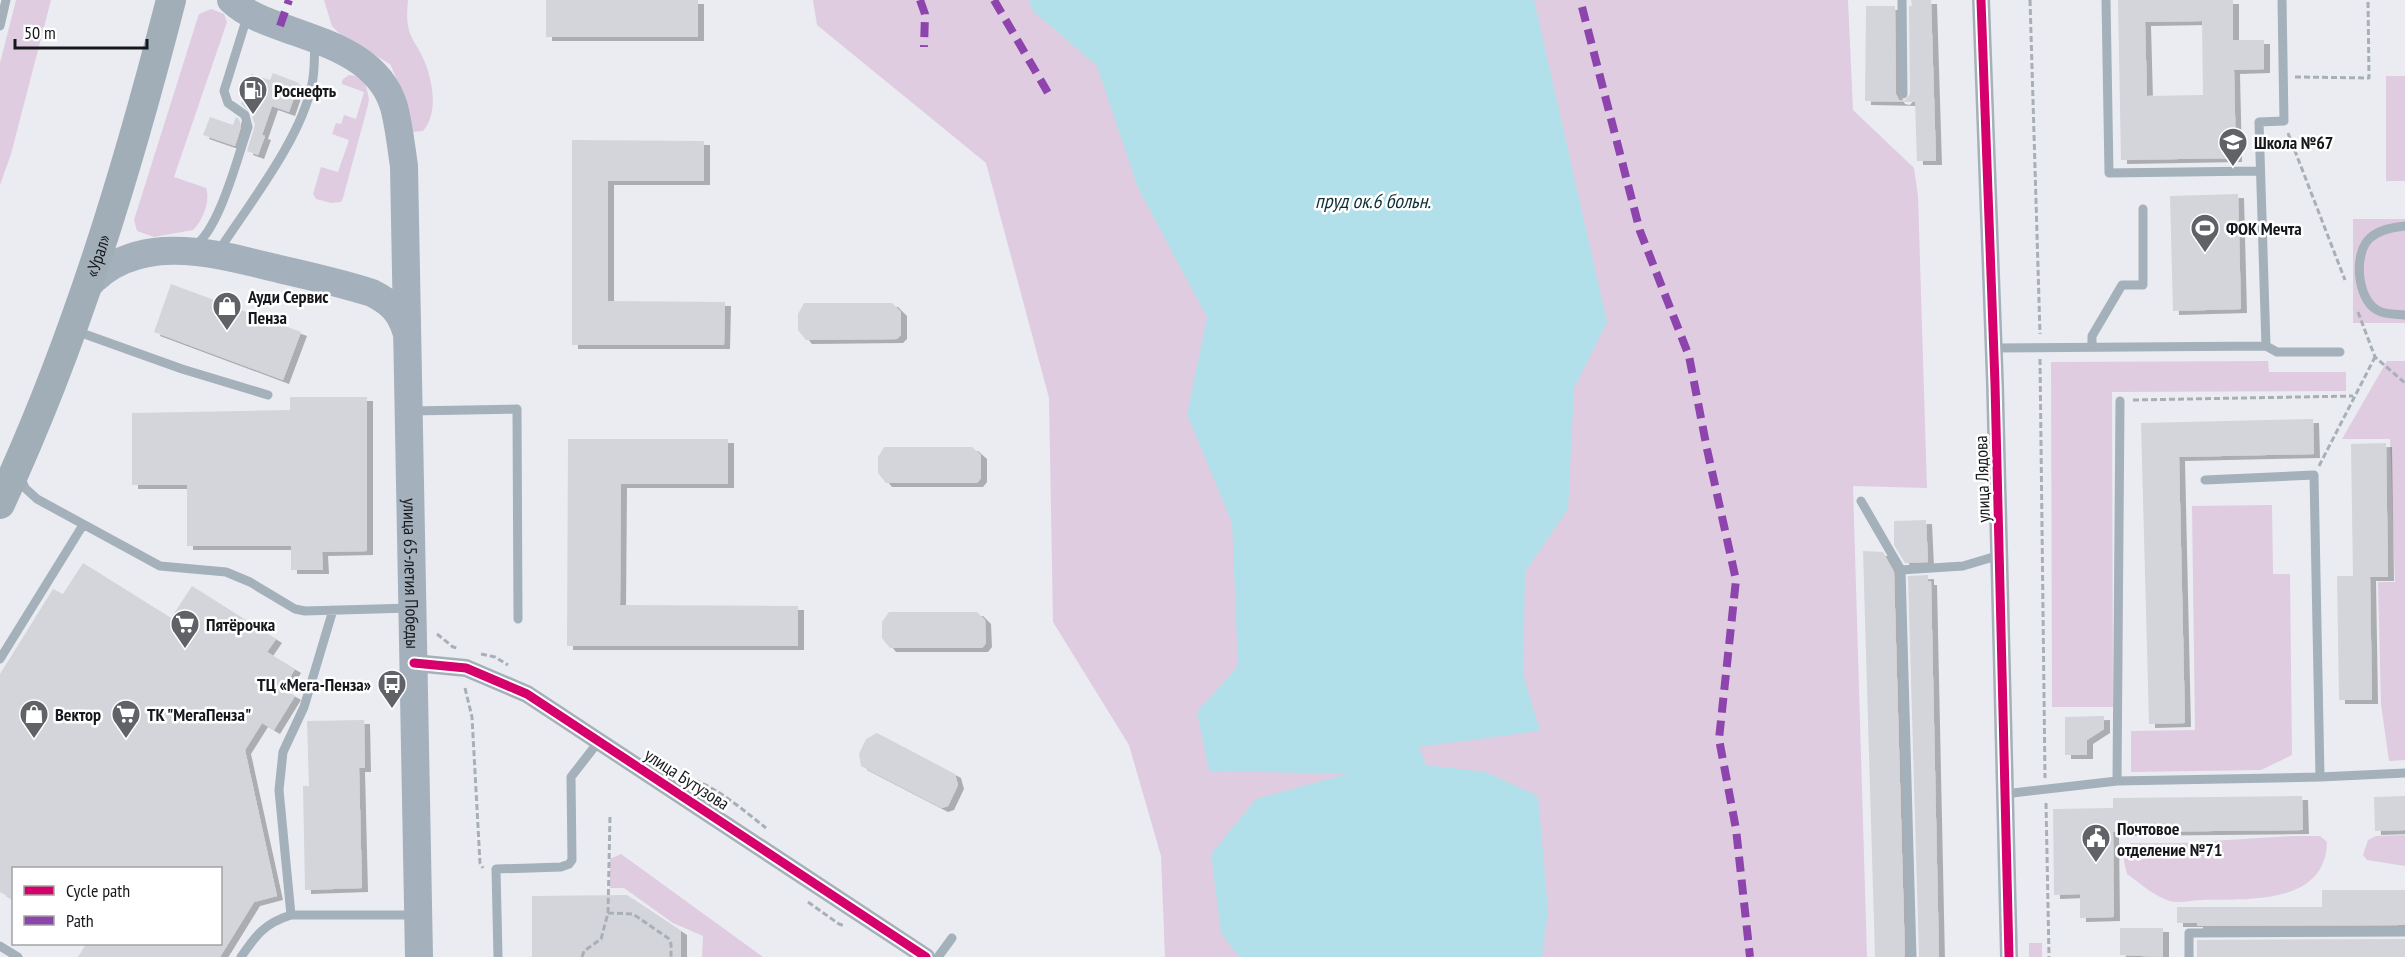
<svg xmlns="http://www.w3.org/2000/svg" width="2405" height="957" font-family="'PT Sans Narrow',sans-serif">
  <defs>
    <filter id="shadow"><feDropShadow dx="6" dy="4" stdDeviation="0" flood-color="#0004"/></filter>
  </defs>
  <rect width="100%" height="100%" fill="#eaecf2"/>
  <path fill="#dfcce0" d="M16,0H51L11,154L0,185V63Z
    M324,0H408C407,11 406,22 410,33C412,40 418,47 421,54C432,75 440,112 423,131L413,132L398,82L390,64L341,35L332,26Z
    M813,0H1848L1853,110L1914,168L1918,196L1927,488L1853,486L1867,957H1165L1161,856L1129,745L1053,622L1049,398L986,163L817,25Z
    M211,9L224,14L227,22L174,177L206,188C211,200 202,222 193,230L154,237L137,231L134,220L197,20L199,14Z
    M349,75L356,76L365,82L369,99L368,105L343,198L341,202L331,203L316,199L313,194L321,167L338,172L349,140L332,134L336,123L341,124L344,115L356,119L364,92L342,84V80Z
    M2386,76H2405V181H2386Z
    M2353,219H2405V323H2353Z
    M2268,361L2269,372H2346V391L2112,392L2113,707H2052L2051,362Z
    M2387,361H2405V760L2389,761L2381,704L2378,582H2395L2390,439H2342Z
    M2272,505L2273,574H2290L2292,755L2261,770L2131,772V731L2195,730L2192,506Z
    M2405,835V866L2367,860L2363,855L2368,840L2376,836Z
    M2294,836H2320L2327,842C2326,905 2248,899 2202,900C2192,900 2179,904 2170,901C2155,897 2140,883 2127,874L2124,861L2126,848L2131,843H2179Z
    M621,854L763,957H702L703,936L673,923L624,888H610V859Z
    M2029,943H2042V957H2029Z"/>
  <path fill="#b1e0ea" d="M1029,0H1534L1607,322L1574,388L1568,509L1525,572L1523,674L1540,731L1419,747L1426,765L1486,772L1538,796L1548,911L1542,957H1239L1221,933L1211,854L1256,799L1347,774L1209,771L1197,712L1238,666L1232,523L1187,414L1207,317L1138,188L1097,66L1032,10Z"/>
  <path fill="#d4d5da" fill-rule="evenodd" filter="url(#shadow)" d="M546,0H698V37H546Z
    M1911,0H1931L1936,161H1917L1915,102L1865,101L1866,6H1895L1896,94L1899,100L1904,101L1910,94L1909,6H1912Z
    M2118,0H2233V40H2264V69L2234,70L2236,158L2121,160ZM2202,21L2203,95L2147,96L2145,22Z
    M273,73L299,83L289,112L272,106L262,135L265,136L258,155L247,151L255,125L251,113L241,104L251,74L270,80Z
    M210,117L233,125L236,117L239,119L241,127L235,146L203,135Z
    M572,140L704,141V181H608V301L725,302L724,345H572Z
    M2238,194L2241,309L2173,311L2170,196Z
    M171,284L301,332L283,380L154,332Z
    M804,303H892L901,312V335L897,339L806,340L798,330V314Z
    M290,397H367V551L322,552L323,570H291V546H187V485H132V413L290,410Z
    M2313,419L2314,454L2179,457L2185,723L2149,724L2141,423Z
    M568,439H728V484H621L620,605L798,606V646H567Z
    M2386,443L2388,577H2370L2372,700H2339L2337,576H2353L2351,444Z
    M884,447H972L981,455V478L977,483H886L878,473V457Z
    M1926,520L1928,562L1905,563L1894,545V521Z
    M1863,551L1883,552L1894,572L1905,957H1875Z
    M83,563L171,618L192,586L276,639L267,652L295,669L283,689L295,696L274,730L262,723L245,750L277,896L254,902L220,957H78L86,944H220V868H14V900L0,892V674L53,589L63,594Z
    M1928,575V581H1931L1939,957H1919L1908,576Z
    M889,612H977L985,620L986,643L982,648H890L882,638V622Z
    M2104,716V729L2087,740V755H2065V717Z
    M364,720L365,768H359L362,888L305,890L303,786H309L307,721Z
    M877,733L955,774L958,785L948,806L942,808L861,766L859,754L866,739Z
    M2302,796L2303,830L2113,832L2114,917L2080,918V894L2054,895L2053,809L2113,808V798Z
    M2405,796V830L2375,831L2374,797Z
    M2322,890H2405V925L2197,926V923H2177V907H2322Z
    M627,895L681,931V957H532V896Z
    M2120,928H2163V957L2120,955Z
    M2405,939V957H2197V940Z"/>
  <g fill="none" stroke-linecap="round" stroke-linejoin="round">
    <path stroke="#a8b0b6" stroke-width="3" stroke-dasharray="6 3" stroke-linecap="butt" d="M2030,0L2040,334
      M2295,77L2369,78L2368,0
      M2288,133L2345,280
      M2358,312L2375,357L2405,383
      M2040,359L2045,778
      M2133,400L2353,396
      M2319,466L2375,357
      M437,634L453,647L458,648
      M481,654L495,657L508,665
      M465,688L472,717L480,863L483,868
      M686,777C716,786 742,809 766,828
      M2046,803L2049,957
      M808,902L839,924L845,926
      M608,913L633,914L668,938L671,944V957
      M582,957L584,951L601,939L608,913L610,816"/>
    <path stroke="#a4b0ba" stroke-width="9" d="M1902,0L1903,94
      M2106,0L2109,173L2259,171
      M0,26L6,0
      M2405,226C2392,228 2380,229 2370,238C2353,253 2357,299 2377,310C2385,315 2396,314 2405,315
      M194,246C219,231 238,156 248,127L245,115L228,103L224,91L247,17
      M218,252C249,204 301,139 312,84C315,71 314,56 315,43
      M76,331L182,369L268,395
      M2092,346V336L2122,285H2143V209
      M2266,346L2277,352H2340
      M1993,348L2266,346L2259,122L2284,121L2282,0
      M411,411L517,409L518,619
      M20,476L25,488L37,499L160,566L226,572L250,582L295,609L305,611L411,608
      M2205,480L2314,475L2320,777
      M1861,501L1901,570
      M0,659L83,525
      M2117,781L2120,401
      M2004,794L2117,781L2320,777L2405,773
      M291,915H414
      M0,946L18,957
      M241,957C256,935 265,923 291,915L279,790L283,752L304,707L333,610
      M498,957L496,869L561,867L569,864L572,860L571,777L599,741
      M938,957L952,938
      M1912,957L1901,570L1963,566L2000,555
      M2189,957V933L2405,932"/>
    <path stroke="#a4b0ba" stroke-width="18" d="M1981,0L1995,384L2009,957
      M414,663L466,668L527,694L926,957"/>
    <g stroke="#a4b0bb" stroke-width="28">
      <path id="s1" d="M231,0C247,15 267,22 287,29C329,44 380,59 394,107C399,126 401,146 404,166L419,957"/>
      <path d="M86,288C135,230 215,253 279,269C310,276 341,283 372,293C390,302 400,311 406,331"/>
    </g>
    <path stroke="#a1aeb8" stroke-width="30" id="s2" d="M0,504C75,343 127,172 171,0"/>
    <path stroke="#8e44ad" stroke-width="8" stroke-dasharray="15 8" stroke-linecap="butt" d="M920,0L925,14L924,47
      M994,0L1051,98
      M1582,7L1640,231L1689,356L1707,449L1736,580L1719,739L1736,829L1750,957
      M280,26L289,0"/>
    <g stroke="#fff" stroke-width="13">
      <path id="cycleway" d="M1981,0L1995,384L2009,957
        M414,663L466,668L527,694L926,957"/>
    </g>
    <use href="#cycleway" stroke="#d6006c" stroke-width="9"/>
  </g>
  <defs>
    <g id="fuel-pin" transform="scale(1.5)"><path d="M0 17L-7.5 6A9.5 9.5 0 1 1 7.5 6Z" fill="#606267" stroke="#fff"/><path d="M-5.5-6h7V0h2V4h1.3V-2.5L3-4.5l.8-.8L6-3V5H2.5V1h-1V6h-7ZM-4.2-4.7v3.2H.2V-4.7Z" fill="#fff"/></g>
    <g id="school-pin" transform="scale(1.5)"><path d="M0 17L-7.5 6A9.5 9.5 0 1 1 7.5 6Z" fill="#606267" stroke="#fff"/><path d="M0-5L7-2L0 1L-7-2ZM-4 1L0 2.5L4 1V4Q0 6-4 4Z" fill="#fff"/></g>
    <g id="stadium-pin" transform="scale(1.5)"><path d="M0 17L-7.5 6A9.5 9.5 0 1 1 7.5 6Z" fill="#606267" stroke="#fff"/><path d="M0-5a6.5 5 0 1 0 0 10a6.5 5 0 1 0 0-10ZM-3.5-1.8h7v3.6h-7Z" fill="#fff"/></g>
    <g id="shop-pin" transform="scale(1.5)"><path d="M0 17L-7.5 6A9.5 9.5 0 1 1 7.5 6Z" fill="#606267" stroke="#fff"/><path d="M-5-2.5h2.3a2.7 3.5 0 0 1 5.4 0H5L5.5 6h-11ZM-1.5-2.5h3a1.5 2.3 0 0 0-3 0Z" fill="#fff"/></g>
    <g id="supermarket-pin" transform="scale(1.5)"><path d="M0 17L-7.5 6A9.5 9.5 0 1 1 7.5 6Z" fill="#606267" stroke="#fff"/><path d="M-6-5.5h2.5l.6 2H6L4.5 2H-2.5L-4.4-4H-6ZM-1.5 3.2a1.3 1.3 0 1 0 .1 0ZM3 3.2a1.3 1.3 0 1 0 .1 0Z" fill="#fff"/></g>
    <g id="bus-pin" transform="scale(1.5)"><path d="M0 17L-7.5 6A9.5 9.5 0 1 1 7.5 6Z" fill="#606267" stroke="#fff"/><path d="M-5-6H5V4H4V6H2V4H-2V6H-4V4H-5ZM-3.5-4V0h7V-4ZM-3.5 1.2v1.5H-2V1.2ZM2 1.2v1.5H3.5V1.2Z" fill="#fff"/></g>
    <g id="civic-pin" transform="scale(1.5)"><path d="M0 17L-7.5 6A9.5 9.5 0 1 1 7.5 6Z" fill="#606267" stroke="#fff"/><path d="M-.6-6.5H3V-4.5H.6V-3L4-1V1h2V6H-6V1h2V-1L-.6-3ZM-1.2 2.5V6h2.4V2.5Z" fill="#fff"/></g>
  </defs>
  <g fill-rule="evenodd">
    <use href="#fuel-pin" x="253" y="90"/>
    <use href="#school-pin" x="2233" y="142"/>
    <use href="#stadium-pin" x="2205" y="228"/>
    <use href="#shop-pin" x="227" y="306"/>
    <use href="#supermarket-pin" x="185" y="624"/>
    <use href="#bus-pin" x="392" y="684"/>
    <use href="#shop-pin" x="34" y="714"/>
    <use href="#supermarket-pin" x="126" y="714"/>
    <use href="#civic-pin" x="2096" y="838"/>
  </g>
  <g text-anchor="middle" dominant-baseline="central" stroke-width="5" stroke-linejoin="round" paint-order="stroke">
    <g font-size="18" font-weight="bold" fill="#16181c" stroke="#fff" text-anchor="start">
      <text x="274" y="90">Роснефть</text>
      <text x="2254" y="142">Школа №67</text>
      <text x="2226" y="228">ФОК Мечта</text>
      <text x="248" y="296">Ауди Сервис<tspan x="248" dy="21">Пенза</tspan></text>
      <text x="206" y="624">Пятёрочка</text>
      <text x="371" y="684" text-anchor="end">ТЦ «Мега-Пенза»</text>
      <text x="55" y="714">Вектор</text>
      <text x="147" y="714">ТК "МегаПенза"</text>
      <text x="2117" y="828">Почтовое<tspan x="2117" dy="21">отделение №71</tspan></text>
    </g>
    <g font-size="18" fill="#16181c" stroke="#fff">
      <text stroke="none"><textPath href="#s2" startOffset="267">«Урал»</textPath></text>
      <text transform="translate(1982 479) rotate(-92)">улица Лядова</text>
      <text stroke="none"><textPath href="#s1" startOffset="669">улица 65-летия Победы</textPath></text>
      <text transform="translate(687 779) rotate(33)">улица Бутузова</text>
    </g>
    <g font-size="20" font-style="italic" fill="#0e3035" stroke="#fff">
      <text x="1373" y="201">пруд ок.6 больн.</text>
    </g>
  </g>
  <rect x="12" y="867" width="210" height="78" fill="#ffffff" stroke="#a2a3a4" stroke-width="1.5"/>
  <rect x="24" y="886" width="30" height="9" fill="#d6006c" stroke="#a2a3a4" stroke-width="1.5"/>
  <text x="66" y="897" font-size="18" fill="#16181c">Cycle path</text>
  <rect x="24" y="916" width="30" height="9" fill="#8e44ad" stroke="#a2a3a4" stroke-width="1.5"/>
  <text x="66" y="927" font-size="18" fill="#16181c">Path</text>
  <path d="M15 39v9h132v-9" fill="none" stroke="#16181c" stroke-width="3"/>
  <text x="24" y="39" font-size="18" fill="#16181c" stroke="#ffffff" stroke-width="4.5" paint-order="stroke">50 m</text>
</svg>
